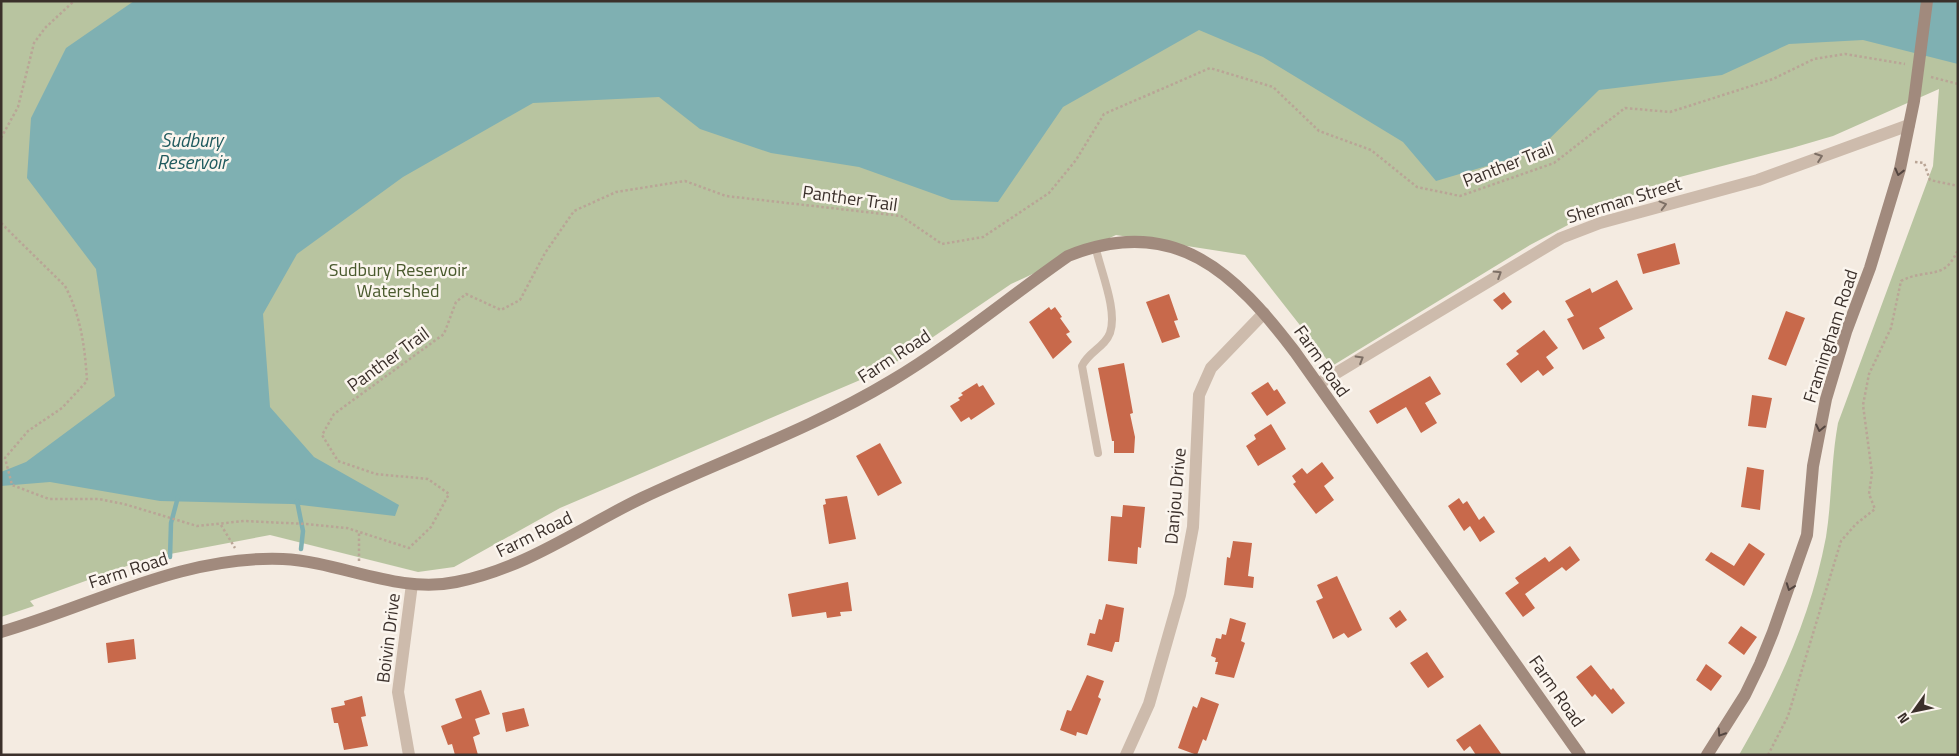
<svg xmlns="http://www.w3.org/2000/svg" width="1959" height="756" font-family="'Titillium Web',sans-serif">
  <rect width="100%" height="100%" fill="#f4ebe1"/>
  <path fill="#b8c4a0" d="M1,1H1958V755H1739C1779,686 1811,616 1826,537C1832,499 1831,461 1838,423L1933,166L1939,89L1833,136L1792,148L1676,178L1602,207L1530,245L1332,366L1245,255L1116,235L1011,284L886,369L560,508L454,567L418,572L270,535L149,558L30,601L34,606L1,617Z"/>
  <path fill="#7fb0b2" d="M134,1H1958V64L1863,40L1789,44L1722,75L1599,90L1537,151L1436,181L1403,142L1263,57L1199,30L1063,107L998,202L951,200L859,167L771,153L700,129L659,97L533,103L403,177L297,254L263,314L270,407L314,457L399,505L395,516L292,504L160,501L50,482L1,486V472L26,462L115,396L96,269L27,178L31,118L66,48Z"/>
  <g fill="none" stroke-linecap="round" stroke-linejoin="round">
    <path stroke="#7fb0b2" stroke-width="4.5" d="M297,501L303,531L301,549
      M170,557L171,523L178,497"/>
  </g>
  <path fill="#c8694b" d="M1675,243L1680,264L1643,274L1637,254Z
    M1617,280L1633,309L1599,328L1605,338L1583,350L1567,319L1574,316L1565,301L1590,288L1592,293Z
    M1504,292L1512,302L1502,310L1493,300Z
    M1169,294L1178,320L1174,321L1180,337L1162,343L1146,302Z
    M1049,307L1051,310L1055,307L1062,317L1060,318L1070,332L1066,334L1072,342L1053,359L1029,322Z
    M1786,311L1805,318L1786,366L1768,359Z
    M1544,330L1558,348L1546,357L1554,368L1543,376L1538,370L1521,383L1506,364L1519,354L1516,351Z
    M1124,363L1133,413L1130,414L1135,437L1134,453H1114V441H1112L1098,368Z
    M1430,376L1441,394L1425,403L1437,423L1421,433L1406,407L1377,424L1369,411Z
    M1268,382L1274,391L1277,389L1286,403L1267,416L1251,393Z
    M977,383L979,387L983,385L995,404L971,420L969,417L961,422L950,406L960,400L958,398L963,395L961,393Z
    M1752,395L1772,398L1766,428L1748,426Z
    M1271,424L1286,449L1258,466L1246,446L1256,439L1254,435Z
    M880,443L902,483L878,496L856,456Z
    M1322,462L1334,478L1324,486L1334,500L1316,514L1293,484L1296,482L1292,476L1302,468L1307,474Z
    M1747,467L1764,470L1760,510L1741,507Z
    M847,496L856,539L829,544L823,505L826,504L825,499Z
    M1459,498L1463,504L1467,501L1479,520L1484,516L1495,532L1480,542L1470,526L1464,531L1448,506Z
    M1123,505L1145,507L1141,548L1138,547L1137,564L1108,561L1111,516L1122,517Z
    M1233,541L1252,543L1248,576L1254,577L1253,588L1224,585L1227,557L1230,558Z
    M1749,543L1765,554L1744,586L1705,560L1711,552L1734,566Z
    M1570,546L1580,560L1566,571L1562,567L1525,594L1535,608L1523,617L1505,593L1519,583L1515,578L1545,557L1549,562Z
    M1337,576L1362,630L1348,638L1344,633L1333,639L1316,601L1323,598L1317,585Z
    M848,582L852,611L840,612L841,616L827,618L826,612L792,617L788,594Z
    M1106,604L1124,608L1119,642H1115L1112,652L1087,645L1090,633L1095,634L1099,619L1102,620Z
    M1400,610L1407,620L1396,628L1389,618Z
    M1230,618L1246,623L1241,641L1245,643L1234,678L1215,674L1218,662H1215L1216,658L1211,656L1216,638L1221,639L1222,634L1226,635Z
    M1741,626L1757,637L1744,655L1728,643Z
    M134,639L136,659L108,663L106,643Z
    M1427,652L1444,677L1428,688L1410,663Z
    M1706,664L1722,676L1711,691L1696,680Z
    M1591,665L1611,690L1613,688L1625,703L1612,714L1595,694L1592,697L1576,677Z
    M1087,675L1104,681L1098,697L1101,699L1087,735L1077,732L1076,736L1060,730L1067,710L1071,711Z
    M481,690L490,714L475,719L480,734L473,737L478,755H455L452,744L448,745L441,726L462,718L455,699Z
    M362,696L366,716L361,717L368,746L344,750L338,723H334L331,708L345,705L344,701Z
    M1201,697L1219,704L1206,741L1203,739L1197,755L1178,748L1193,706L1197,708Z
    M524,708L529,726L506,732L502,713Z
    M1480,724L1502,755H1476L1470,746L1464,751L1456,740Z"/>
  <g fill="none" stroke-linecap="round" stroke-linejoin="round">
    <path stroke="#b9a596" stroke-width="2.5" stroke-dasharray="2.5 2.5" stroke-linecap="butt" d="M1931,77L1958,84
      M1,138L18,107L34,43L45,28L74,1
      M1915,162L1924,163L1930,180L1958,186
      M1,223L65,286C81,316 85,348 87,381L62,408L28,431L5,458L12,485L49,499H99L124,504L197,526L244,521L307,524L347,528L409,548L431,527L449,494L428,479L376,474L338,461L322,435L334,414L444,334L456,302L466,294L501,310L520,300L545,253L574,211L616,192L685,181L726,196L901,216L942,244L983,237L1049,193L1076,160L1104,114L1210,68L1273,87L1319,131L1371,150L1417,187L1460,196L1554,163L1625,108L1670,112L1773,79L1814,59L1845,54L1905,64
      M221,525L235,548
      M359,561V532
      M1768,755L1788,716L1841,541L1856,524L1875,509L1869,494L1872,473L1863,405L1869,374L1891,328L1901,281C1928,267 1945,282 1958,249"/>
    <path stroke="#cdbbac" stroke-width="8" d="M1095,245C1100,270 1118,310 1110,333C1105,347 1088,352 1082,366L1098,453"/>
    <path stroke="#cdbbac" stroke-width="12" d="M1318,384L1561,238L1600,223L1758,180L1909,125
      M409,755L398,692L412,584
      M1126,755L1149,704L1180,595L1193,527L1199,395L1211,368L1264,313"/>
    <path stroke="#a18a7d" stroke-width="12" d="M1,632C94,605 183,555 283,559C341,562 398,594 456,582C524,569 580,528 642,498C725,459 813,428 891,381C953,344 1009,297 1068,256C1174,213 1235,273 1295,352L1580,755
      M1707,755L1745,695L1760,664L1773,632L1807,535L1813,466L1826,399L1846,332L1870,268L1900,169L1914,101L1927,1"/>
  </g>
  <defs><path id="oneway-chevron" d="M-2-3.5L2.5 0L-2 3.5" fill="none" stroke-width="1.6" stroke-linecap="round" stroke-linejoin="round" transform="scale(1.25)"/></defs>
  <g stroke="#7d6f65">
    <use href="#oneway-chevron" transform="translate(1819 157) rotate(-20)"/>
    <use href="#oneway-chevron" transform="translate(1663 205) rotate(-15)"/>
    <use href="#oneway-chevron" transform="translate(1498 274) rotate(-32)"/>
    <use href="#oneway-chevron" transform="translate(1360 359) rotate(-31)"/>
  </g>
  <g stroke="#544640">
    <use href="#oneway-chevron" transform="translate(1899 172) rotate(104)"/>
    <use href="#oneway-chevron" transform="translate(1820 428) rotate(102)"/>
    <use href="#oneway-chevron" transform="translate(1790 587) rotate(110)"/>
    <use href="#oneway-chevron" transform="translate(1721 733) rotate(123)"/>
  </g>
  <g text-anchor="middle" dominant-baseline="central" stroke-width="5" stroke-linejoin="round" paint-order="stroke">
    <g font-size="18" fill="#3b302b" stroke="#fbf5ee">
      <text transform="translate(1508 164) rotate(-21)">Panther Trail</text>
      <text transform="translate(850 198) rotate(8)">Panther Trail</text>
      <text transform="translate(1624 200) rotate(-17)">Sherman Street</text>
      <text transform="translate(1830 336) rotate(-72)">Framingham Road</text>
      <text transform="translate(894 356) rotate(-33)">Farm Road</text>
      <text transform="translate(388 359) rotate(-36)">Panther Trail</text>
      <text transform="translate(1322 361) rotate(55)">Farm Road</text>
      <text transform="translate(1175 496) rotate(-85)">Danjou Drive</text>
      <text transform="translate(534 534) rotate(-26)">Farm Road</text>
      <text transform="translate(128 570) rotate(-18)">Farm Road</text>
      <text transform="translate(388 638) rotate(-83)">Boivin Drive</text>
      <text transform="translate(1557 691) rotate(55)">Farm Road</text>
    </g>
    <g font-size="18" fill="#4a5a2e" stroke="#fbf5ee">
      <text x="398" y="269">Sudbury Reservoir<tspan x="398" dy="21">Watershed</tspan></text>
    </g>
    <g font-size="19" font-style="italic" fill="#1f5a5e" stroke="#fbf5ee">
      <text x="192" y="139">Sudbury<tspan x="192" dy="22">Reservoir</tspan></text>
    </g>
  </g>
  <rect width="1959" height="756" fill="none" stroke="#3b302b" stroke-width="5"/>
  <g transform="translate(1914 711) rotate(237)" stroke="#fbf5ee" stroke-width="4" paint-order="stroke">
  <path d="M0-4L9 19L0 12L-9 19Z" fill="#3b302b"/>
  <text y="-8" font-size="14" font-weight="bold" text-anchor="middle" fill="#3b302b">N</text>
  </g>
</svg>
